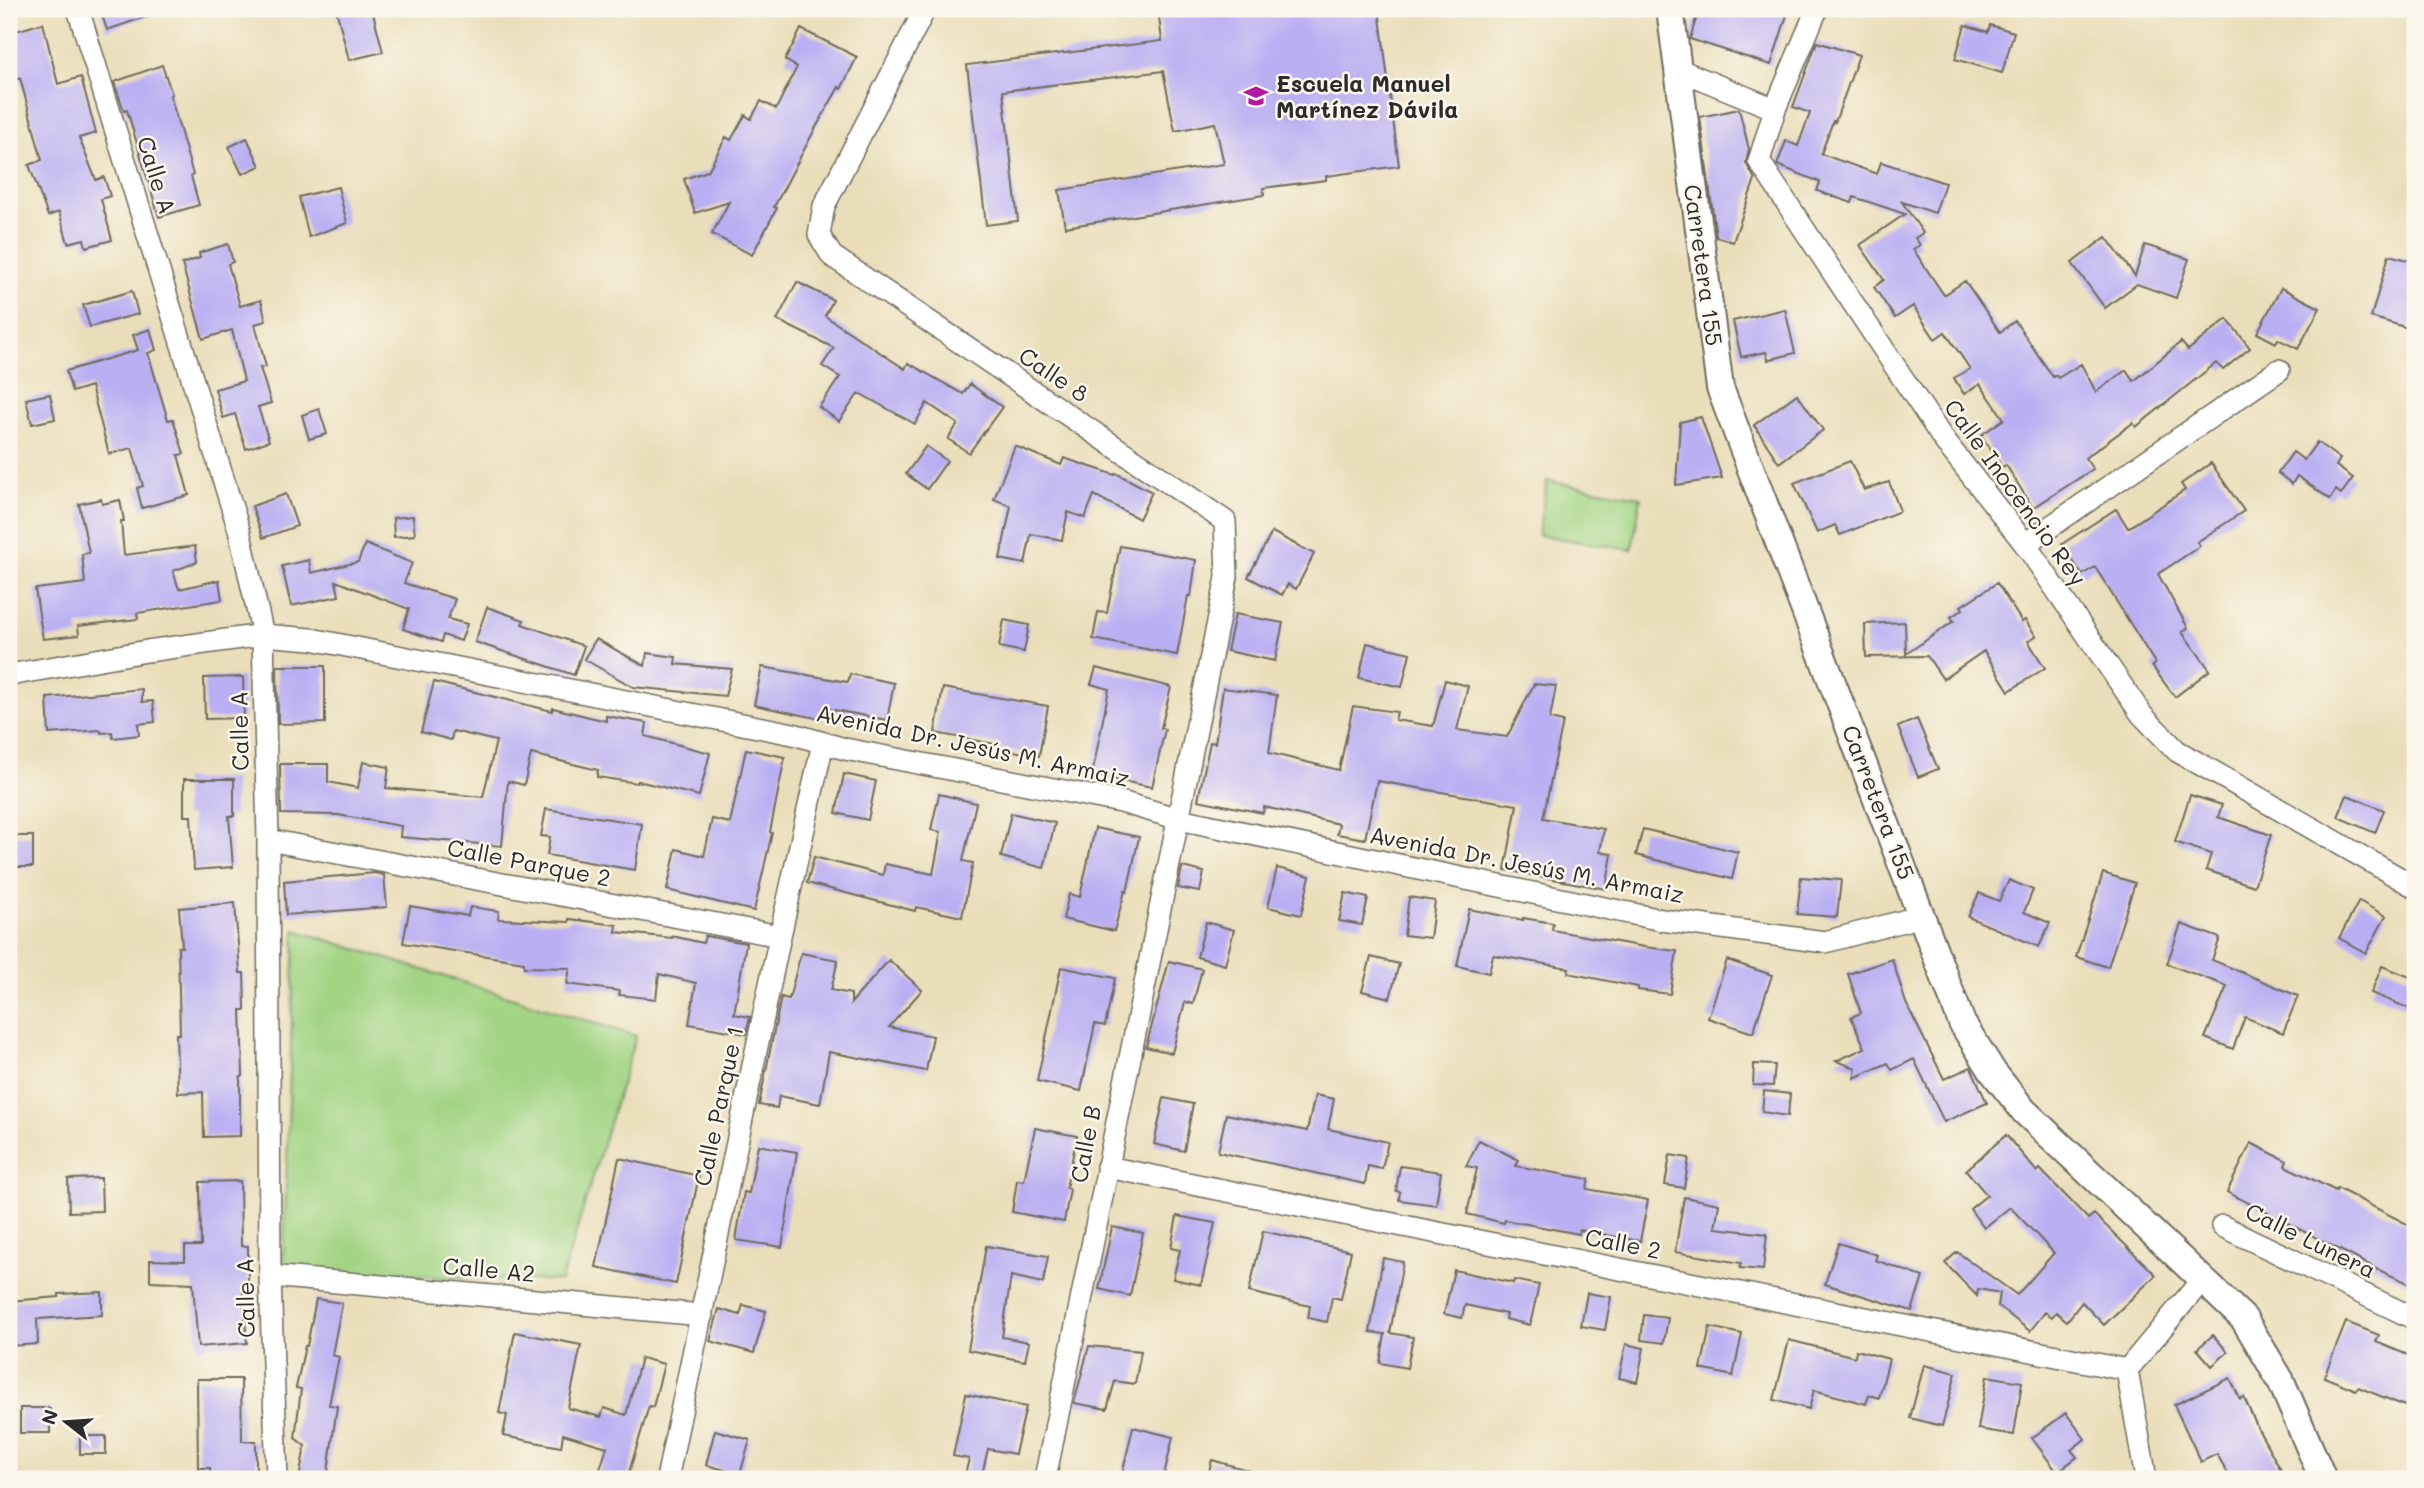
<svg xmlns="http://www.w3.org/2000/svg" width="2424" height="1488" font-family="Mali,sans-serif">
  <rect width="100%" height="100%" fill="#fbf7ec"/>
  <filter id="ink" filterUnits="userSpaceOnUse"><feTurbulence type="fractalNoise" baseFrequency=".0143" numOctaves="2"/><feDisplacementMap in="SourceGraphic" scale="14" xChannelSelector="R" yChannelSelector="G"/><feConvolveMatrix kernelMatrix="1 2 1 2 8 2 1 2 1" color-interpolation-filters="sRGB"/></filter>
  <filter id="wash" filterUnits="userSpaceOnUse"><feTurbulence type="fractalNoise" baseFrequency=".00686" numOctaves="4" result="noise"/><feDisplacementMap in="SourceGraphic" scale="28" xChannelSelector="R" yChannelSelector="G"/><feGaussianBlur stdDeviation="1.57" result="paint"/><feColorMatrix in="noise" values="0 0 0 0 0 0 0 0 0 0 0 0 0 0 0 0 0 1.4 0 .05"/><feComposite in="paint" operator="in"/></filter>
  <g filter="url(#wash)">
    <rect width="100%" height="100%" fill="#eadeba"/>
    <path fill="#a2d484" stroke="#668058" stroke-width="2" d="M1547,481L1641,497L1632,550L1538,535Z
      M295,930L636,1036L561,1281L283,1272Z"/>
    <g id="blocks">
      <path fill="#baaff3" d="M100,9H159L160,12L107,30Z
        M336,9H372L383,52L349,60Z
        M1158,9H1379L1399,166L1326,176V180L1263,188L1264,195L1065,227L1059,190L1224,164L1215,123L1175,131L1163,71L1003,91L1018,221L986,225L967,65L1162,41Z
        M1699,9H1789L1771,65L1690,39Z
        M43,23L58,84L81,77L96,133L79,138L96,180L104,177L110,196L101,199L112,240L86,247L84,239L68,243L59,212L48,216L29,165L42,160L20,78L9,83V33Z
        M1965,25L1988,32L1990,25L2014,32L2002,73L1955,59Z
        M801,29L857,57L841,89L839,87L815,129L774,207L777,208L752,255L712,234L729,202L695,213L684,179L708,171L726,137L731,140L745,115L751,119L761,101L776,109L797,67L785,60Z
        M1817,42L1859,55L1835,122L1833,121L1821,154L1877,174L1881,162L1945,183L1935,213L1902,202L1923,233L1915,238L1920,245L1913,249L1944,295L1965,281L2000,332L2015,321L2053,377L2056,375L2058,378L2081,364L2096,392L2126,370L2134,381L2181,342L2188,350L2227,319L2250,348L2223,370L2216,363L2136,427L2133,423L2085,458L2093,469L2033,508L2006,465L2002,467L1981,435L2004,419L1980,384L1964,394L1954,378L1970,369L1945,332L1935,339L1913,306L1895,318L1874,287L1884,280L1860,245L1905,214L1854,197L1852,203L1817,191L1820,182L1777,165L1786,141L1798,146L1810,113L1793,107Z
        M162,65L172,94L170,95L193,175L191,176L199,205L159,217L127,110L124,111L114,82Z
        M1739,109L1749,149L1746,163L1755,179L1733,242L1716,237L1700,117Z
        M247,138L260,166L242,174L229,147Z
        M338,187L347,223L309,237L299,197Z
        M2106,237L2135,276L2145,245L2189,259L2176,298L2137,284L2105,308L2072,263Z
        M228,244L233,262L228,264L240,306L261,300L266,321L255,324L266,367L260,368L271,403L258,407L269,441L246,449L235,414L223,418L215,389L244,381L232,330L203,339L182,264L200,258L199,253Z
        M2389,255L2415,262V313L2411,329L2371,317Z
        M797,282L833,300L825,316L905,369L908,363L963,394L970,384L1002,407L969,453L948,439L958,424L927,403L915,424L859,393L839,421L819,407L840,377L822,366L834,348L777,320Z
        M2281,288L2320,308L2298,349L2278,339L2276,343L2257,333Z
        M132,291L138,314L90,327L83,305Z
        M1785,309L1795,353L1768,360L1766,352L1741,357L1733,321Z
        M150,329L156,350L148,353L168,420L173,419L184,454L178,455L189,495L142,508L137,488L143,486L132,448L109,454L91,386L72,392L66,371L138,350L133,335Z
        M50,394L55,419L32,424L26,399Z
        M1797,394L1823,430L1779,463L1754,425Z
        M319,409L327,434L309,439L302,415Z
        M1701,417L1722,478L1676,485L1680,422Z
        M2317,442L2340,459L2336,466L2353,478L2341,494L2336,490L2330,499L2297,476L2292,484L2278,473L2293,452L2304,460Z
        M926,446L947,461L927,489L906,474Z
        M1015,446L1061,465L1064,458L1115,475L1116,473L1152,492L1139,519L1094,495L1085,518L1068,512L1062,540L1031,534L1025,564L1000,559L1011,506L994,499Z
        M1850,461L1864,490L1889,482L1900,511L1840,535L1835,525L1817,533L1794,483Z
        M2211,463L2244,511L2197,542L2200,546L2158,574L2188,628L2182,632L2210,670L2175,697L2152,666L2155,663L2095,567L2082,575L2062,544L2116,509L2128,528L2185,490L2181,484Z
        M286,494L297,526L263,538L252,506Z
        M101,499L102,504L120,500L124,521H121L124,555L195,546L197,562L173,571L179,589L219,580L222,600L137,613L138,619L78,626L79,635L43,639L35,589L85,583L82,554L89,553L79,504Z
        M413,516L415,535L394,537L393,518Z
        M1272,532L1314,554L1296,589L1288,584L1282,595L1248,577Z
        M365,544L412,563L404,583L455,599L448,619L467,624L461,641L443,635L441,642L403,629L409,609L336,581L339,596L291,606L282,566L309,560L311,573L358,562Z
        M1120,546L1196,560L1191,596H1188L1177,655L1093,639L1098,612L1107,613Z
        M1997,583L2022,622L2025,620L2036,636L2028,641L2045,668L2009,691L1984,651L1943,679L1927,656L1866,657L1865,624L1905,622L1906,654L1954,621L1951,617L1963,609L1961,606Z
        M487,607L524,620L522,624L584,646L574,675L475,642Z
        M1235,614L1283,623L1275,661L1227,651Z
        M1004,620L1029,625L1024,652L999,647Z
        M596,639L645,666L647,653L676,657L675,664L732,669L725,696L633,687L584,659Z
        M1367,643L1410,653L1402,687L1359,678Z
        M277,666H325V723L278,724Z
        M762,667L848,682L850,674L894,683L887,720L823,708L821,719L754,705Z
        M1096,668L1171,687L1161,728L1165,729L1152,787L1092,775L1109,689L1091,684Z
        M243,677L244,718L205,719L204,678Z
        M1445,680L1468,686L1457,730L1507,737L1534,684L1556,686L1550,719L1563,722L1543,818L1604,829L1600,852L1612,854L1606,889L1505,870L1517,805L1377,781L1365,839L1337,834L1339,824L1264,807L1263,813L1198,800L1210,742L1215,743L1223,688L1277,695L1269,753L1339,770L1353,706L1397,712L1395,720L1433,726Z
        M434,682L552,711L553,708L606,721V716L647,723L645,736L710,753L699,796L638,781L637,783L597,777L598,770L531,754L524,785L508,781L502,846L400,837L401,826L338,815L281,814L280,764H328V782L358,788L363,762L389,767L386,788L483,797L496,741L453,731L451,740L421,732Z
        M943,688L1048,706L1039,756L999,748L1000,745L935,733Z
        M142,689V702L153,701L155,722L138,724L139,735L113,738L112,732L101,733V730L49,734L47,698Z
        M1917,719L1938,769L1918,777L1898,727Z
        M746,749L785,757L770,832L772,833L754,911L667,890L676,849L704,856L712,819L730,823Z
        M844,774L876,781L868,820L836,813Z
        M184,779H234V816H229L233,867L194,870L191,816H184Z
        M939,794L976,803L963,861L973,863L962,917L916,907L915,911L807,883L814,857L883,875L885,864L933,874L941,832L931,830Z
        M2190,795L2222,805L2218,817L2271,835L2254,886L2206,870L2211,854L2175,842Z
        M2347,795L2384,810L2375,833L2338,817Z
        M546,809L642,824L635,870L547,855L550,837L541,836Z
        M1011,813L1055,823L1044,868L1001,857Z
        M1095,828L1139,837L1127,892L1125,891L1114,931L1063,919L1069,894L1080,897Z
        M1643,829L1738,852L1732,879L1636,855Z
        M9,836H33V867H9Z
        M1182,867L1204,872L1200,892L1178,888Z
        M1277,868L1310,876L1301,915L1268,907Z
        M375,873L384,875L387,907L286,915L284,881Z
        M2103,873L2135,883L2108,967L2076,957Z
        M1801,877L1841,880L1837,917L1797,914Z
        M2009,880L2033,890L2024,912L2050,923L2039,947L1968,917L1979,893L1999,901Z
        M1345,893L1368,898L1362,925L1339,921Z
        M1409,897L1435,901L1430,938L1404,935Z
        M2359,901L2386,916L2366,953L2339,938Z
        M235,903L240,973H244L245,1010H241L243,1076L240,1077V1136L204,1137L203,1092L178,1093L176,1034H180L178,947H182L179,908Z
        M410,906L468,916L470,907L499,911L498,919L569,922V919L617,925L616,932L672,938V936L703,943L705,936L746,943L734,1014L750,1017L746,1034L689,1024L696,983L659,974L656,999L619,995L620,991L567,984L570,968L524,967V962L403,943Z
        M1469,909L1523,920V918L1553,923L1552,930L1644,947L1677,951L1670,994L1638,990V987L1568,973L1569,968L1493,955L1489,973L1457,966Z
        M1206,922L1234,930L1225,965L1197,957Z
        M2181,924L2220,938L2212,960L2298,996L2283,1033L2245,1017L2233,1049L2205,1038L2227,986L2167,964Z
        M801,953L838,960L831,990L851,994V1003L889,960L922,990L889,1027L933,1036L926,1071L829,1052L820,1104L779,1096L777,1108L759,1105L781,997L789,999Z
        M1371,957L1399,964L1390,998L1362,991Z
        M1892,959L1906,1003L1944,1079L1971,1067L1987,1103L1944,1122L1914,1059L1892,1070L1888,1063L1854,1078L1856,1068L1836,1061L1865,1048L1851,1017L1861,1013L1848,974Z
        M1727,960L1772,975L1753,1033L1708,1018Z
        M1169,961L1202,969L1193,1004L1185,1002L1172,1053L1146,1047Z
        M2382,966L2415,979V1011L2371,993Z
        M1061,967L1115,978L1105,1026L1095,1024L1081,1091L1037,1081Z
        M1754,1064L1775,1065L1773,1086L1753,1085Z
        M1764,1091L1790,1094L1788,1116L1762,1112Z
        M1315,1095L1334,1099L1328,1129L1388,1142L1382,1169L1368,1166L1365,1184L1218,1152L1226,1114L1307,1131Z
        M1164,1098L1193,1104L1184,1151L1154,1144Z
        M1035,1128L1077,1136L1066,1188L1070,1189L1064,1222L1012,1212L1017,1180L1024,1181Z
        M2006,1135L2037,1172L2040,1169L2088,1219L2094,1214L2156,1275L2104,1325L2082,1302L2067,1321L2056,1312L2052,1317L2045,1312L2030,1331L1998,1306L2000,1293L1978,1289L1977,1296L1945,1263L1957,1252L2017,1295L2054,1253L2010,1207L1984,1228L1970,1209L1987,1195L1966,1170Z
        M1479,1140L1519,1160L1516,1166L1589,1179L1587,1189L1648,1200L1640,1241L1579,1230V1234L1505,1220L1504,1223L1467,1214L1477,1168L1466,1166Z
        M2251,1143L2287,1161L2285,1166L2336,1191L2337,1188L2415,1228V1286L2381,1271L2227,1192Z
        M758,1145L797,1152L782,1247L736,1240L744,1192L749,1193Z
        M1670,1155L1689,1158L1684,1188L1665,1185Z
        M619,1158L699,1176L676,1284L596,1267Z
        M1400,1166L1441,1172L1436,1205L1399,1200L1400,1192L1396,1191Z
        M101,1178L102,1211L69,1212L68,1179Z
        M240,1181L241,1246H248V1283H242L247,1343L198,1347L193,1283L150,1281V1260L185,1261V1246H201L200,1182Z
        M1684,1197L1719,1204L1715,1228L1767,1234L1763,1270L1740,1268L1741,1263L1675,1252Z
        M1177,1216L1215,1223L1201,1285L1173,1279L1180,1250L1171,1248Z
        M1112,1227L1143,1233L1130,1296L1099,1289Z
        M1263,1231L1351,1251L1341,1299L1332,1297L1327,1322L1308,1318L1310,1306L1249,1292Z
        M1838,1243L1877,1255L1875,1260L1923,1277L1912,1311L1825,1284Z
        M986,1246L1048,1256L1043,1283L1011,1276L1002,1337L1029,1342L1025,1361L968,1350Z
        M1383,1258L1403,1262L1390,1333L1413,1337L1407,1368L1380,1363L1385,1334L1370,1332Z
        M1454,1270L1513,1283L1514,1280L1539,1285L1530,1325L1505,1319L1506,1314L1465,1305L1462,1318L1444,1314Z
        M102,1292V1315L37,1319L38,1344L9,1346V1301L59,1297V1294Z
        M1587,1293L1611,1297L1605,1330L1581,1326Z
        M316,1299L342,1303L332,1355L339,1357L329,1405L337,1406L327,1479H299L305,1446L295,1438L301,1389L296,1388L305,1346H307Z
        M743,1305L766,1311L754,1353L710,1341L719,1309L740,1315Z
        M1644,1315L1668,1318L1664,1343L1641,1340Z
        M2346,1322L2379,1335L2376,1342L2415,1358V1410L2358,1387L2356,1390L2324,1377Z
        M1710,1327L1742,1334L1733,1376L1701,1369Z
        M515,1332L581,1345L568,1408L601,1417L604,1408L626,1415L641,1358L664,1364L653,1407L649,1406L627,1479H597L607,1447L563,1434L561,1447L503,1436L507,1415L499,1413Z
        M2213,1335L2228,1352L2212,1366L2197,1349Z
        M1789,1340L1855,1357L1856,1350L1889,1359L1879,1398L1869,1395L1866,1404L1814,1390L1809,1409L1774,1400Z
        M1626,1344L1644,1348L1637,1382L1619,1378Z
        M1089,1346L1141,1351L1135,1384L1115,1381L1107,1409L1074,1403Z
        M1924,1365L1956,1373L1942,1426L1910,1418Z
        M1987,1376L2022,1382L2014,1435L1978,1429Z
        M2230,1378L2240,1399L2244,1397L2258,1429L2286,1479H2231L2217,1454L2201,1462L2174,1405Z
        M197,1379H241L242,1441H256V1479H210V1468H198Z
        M966,1394L1026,1407L1015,1454L988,1449L981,1479H964L969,1459L953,1456Z
        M20,1408H50V1433H20Z
        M2066,1413L2085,1439L2071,1450L2077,1457L2057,1472L2032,1438Z
        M1133,1427L1173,1437L1163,1479H1121Z
        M715,1430L750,1440L740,1474L706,1465Z
        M80,1436H106V1454H80Z
        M1212,1460L1261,1474L1260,1479H1207Z"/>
    </g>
  </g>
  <g filter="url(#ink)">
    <use href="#blocks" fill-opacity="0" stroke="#6e6a5d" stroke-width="2"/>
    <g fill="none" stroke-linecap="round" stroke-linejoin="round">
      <g stroke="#6e6a5d" stroke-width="24">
        <path id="minor" d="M78,9L239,530L263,635L268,840L270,1276L277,1479
          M925,9L824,206L819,235L832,256L1225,521L1227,577L1045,1479
          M1817,9L1775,109L1759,161L1943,439L2025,544L2142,715L2177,751L2415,887
          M1677,69L1775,109
          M2025,544L2279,370
          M9,675L147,651L263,635L311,639L793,734L845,749L1121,802L1179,819L1662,920L1825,942L1922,916
          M268,840L780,936
          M1107,1167L2127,1370
          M2222,1226L2415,1319
          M270,1276L702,1315
          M2127,1370L2202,1280
          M2127,1370L2146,1479
          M667,1479L780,936L823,743"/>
      </g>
      <g stroke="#6e6a5d" stroke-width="30">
        <path id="tertiary" d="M1670,9L1720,388L1962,1023L1993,1072L2024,1111L2244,1319L2281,1381L2323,1479"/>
      </g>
      <use href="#minor" stroke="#fff" stroke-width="21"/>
      <use href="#tertiary" stroke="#fff" stroke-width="26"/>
    </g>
  </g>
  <defs>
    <g id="school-bare" transform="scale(1.89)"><path d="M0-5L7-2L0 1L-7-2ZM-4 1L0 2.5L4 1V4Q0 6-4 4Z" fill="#b5179e" stroke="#fbf7ec" stroke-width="2.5" paint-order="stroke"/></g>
  </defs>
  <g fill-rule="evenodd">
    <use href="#school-bare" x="1256" y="96"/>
  </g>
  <g text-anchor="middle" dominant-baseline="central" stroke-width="5" stroke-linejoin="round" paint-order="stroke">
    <g font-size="23" font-weight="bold" fill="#2b2b2b" stroke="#fbf7ec" text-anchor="start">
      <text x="1276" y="83">Escuela Manuel<tspan x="1276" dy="26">Martínez Dávila</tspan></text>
    </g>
    <g font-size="23" fill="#2b2b2b" stroke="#fbf7ec">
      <text transform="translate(157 175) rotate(73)">Calle A</text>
      <text transform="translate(1704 265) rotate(82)">Carretera 155</text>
      <text transform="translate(1054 374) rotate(34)">Calle 8</text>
      <text transform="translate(2016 492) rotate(54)">Calle Inocencio Rey</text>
      <text transform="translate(239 731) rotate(-91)">Calle A</text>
      <text transform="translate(973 745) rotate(12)">Avenida Dr. Jesús M. Armaiz</text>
      <text transform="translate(1879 802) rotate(69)">Carretera 155</text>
      <text transform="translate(529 862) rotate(11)">Calle Parque 2</text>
      <text transform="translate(1527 864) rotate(11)">Avenida Dr. Jesús M. Armaiz</text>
      <text transform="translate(718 1106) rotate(-78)">Calle Parque 1</text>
      <text transform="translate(1085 1144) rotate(-79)">Calle B</text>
      <text transform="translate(2311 1240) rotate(26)">Calle Lunera</text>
      <text transform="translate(1623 1243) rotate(11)">Calle 2</text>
      <text transform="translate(489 1269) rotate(5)">Calle A2</text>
      <text transform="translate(245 1298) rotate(-91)">Calle A</text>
    </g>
  </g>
  <rect width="2424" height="1488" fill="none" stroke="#fbf7ec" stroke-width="35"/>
  <g transform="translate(66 1422) rotate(287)" stroke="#fbf7ec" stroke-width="5" paint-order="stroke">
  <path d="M0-5L12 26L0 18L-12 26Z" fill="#2b2b2b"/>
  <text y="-10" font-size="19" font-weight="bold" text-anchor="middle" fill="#2b2b2b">N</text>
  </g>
</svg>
